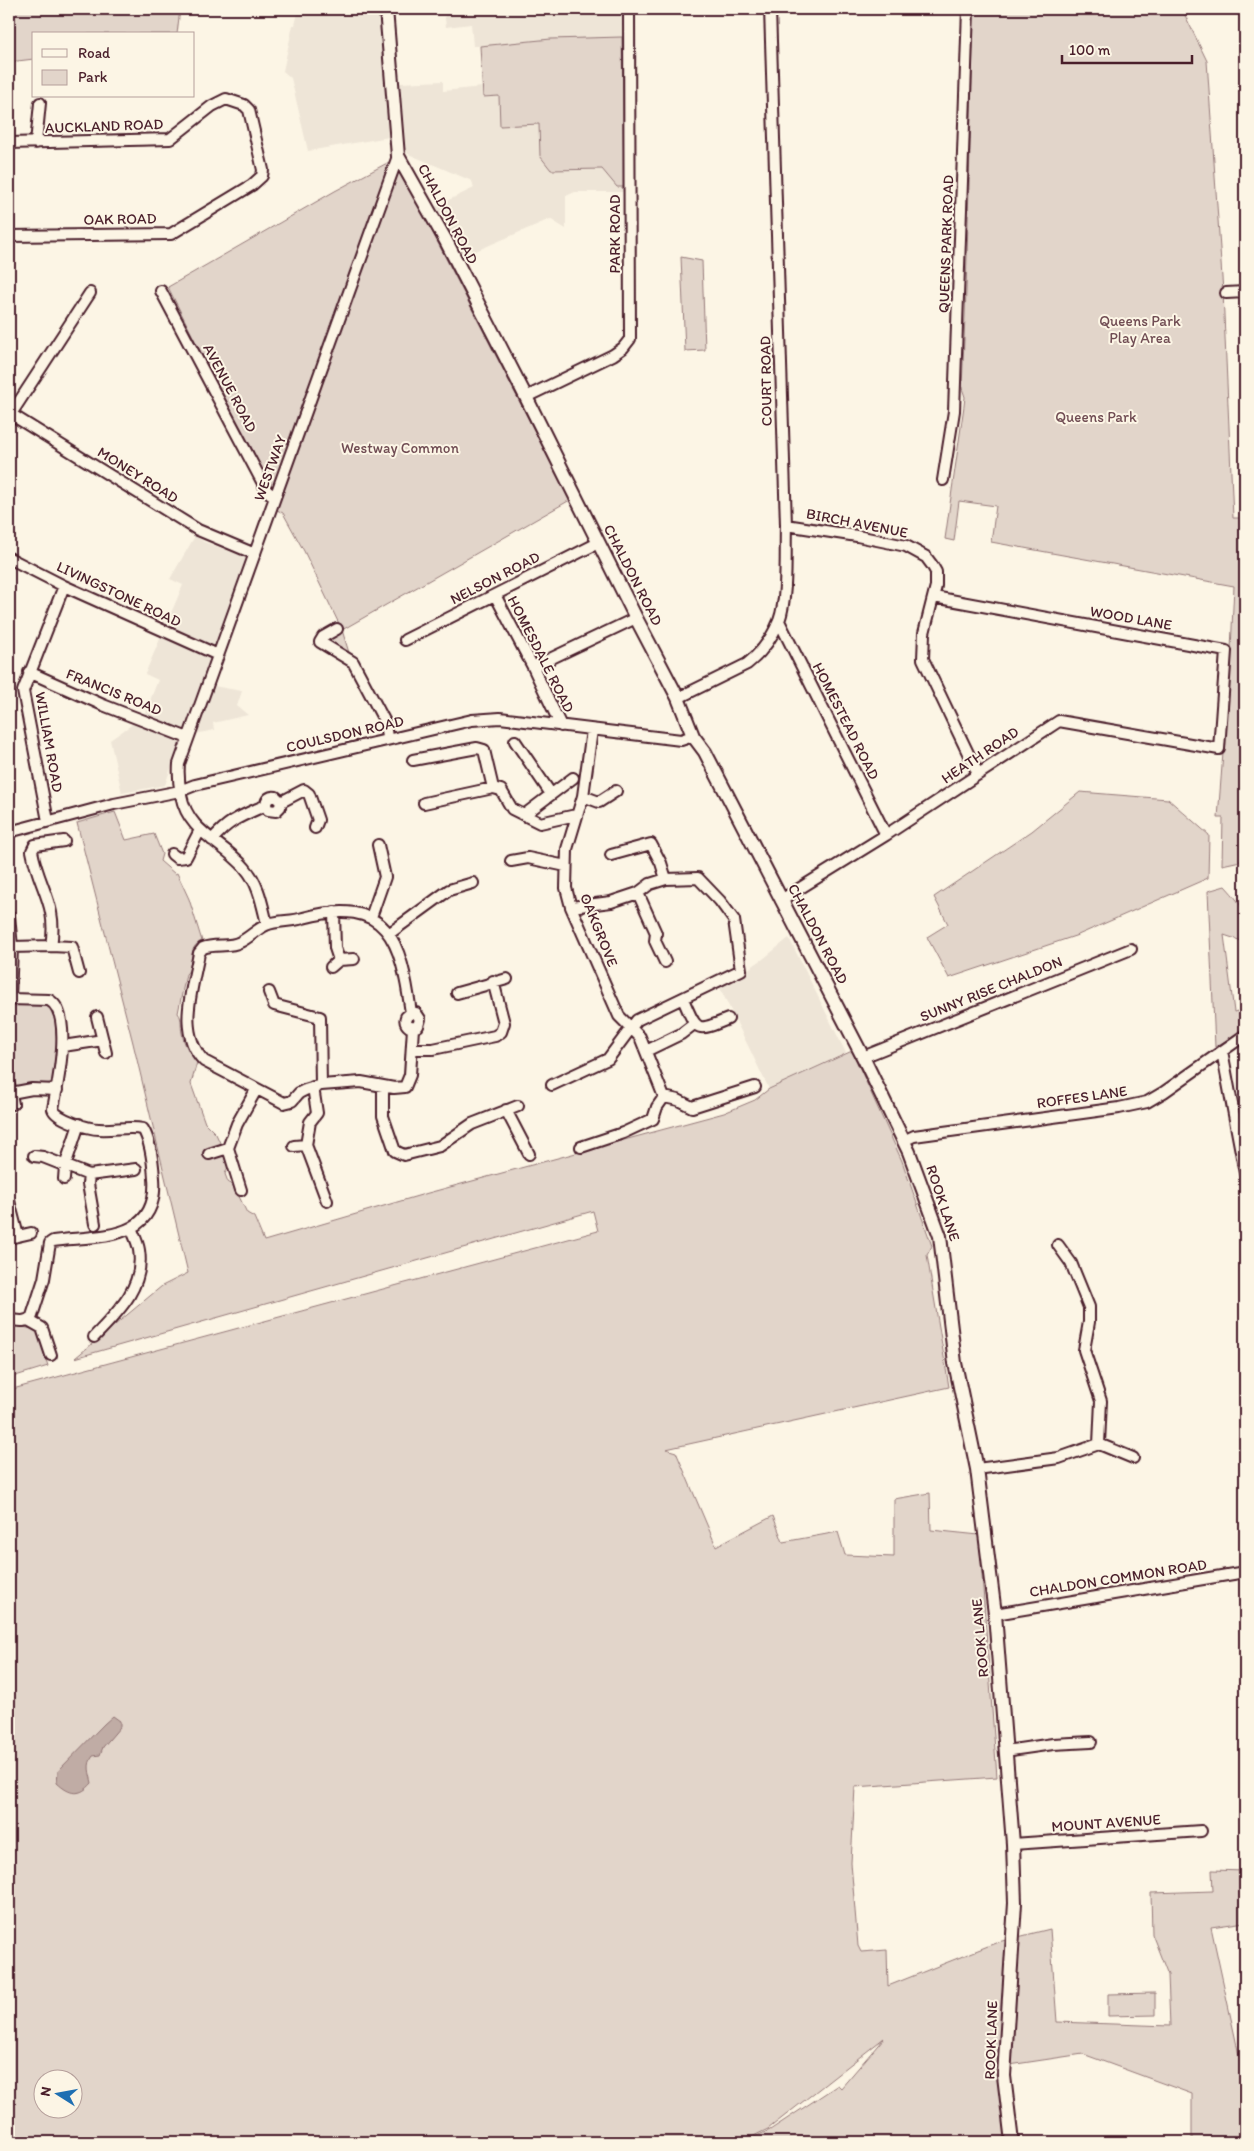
<svg xmlns="http://www.w3.org/2000/svg" width="1254" height="2151" font-family="Itim,sans-serif">
  <rect width="100%" height="100%" fill="#fcf5e5"/>
  <filter id="ink" filterUnits="userSpaceOnUse"><feTurbulence type="fractalNoise" baseFrequency=".02" numOctaves="2"/><feDisplacementMap in="SourceGraphic" scale="10" xChannelSelector="R" yChannelSelector="G"/><feConvolveMatrix kernelMatrix="1 2 1 2 8 2 1 2 1" color-interpolation-filters="sRGB"/></filter>
  <g filter="url(#ink)">
    <path fill="#eee5d7" d="M299,9H380L389,137L308,151L291,78L283,71L293,25H295Z
      M444,9H622L624,192H575L566,196V229L550,219L464,256L436,206L474,188L472,181L406,153L400,83L443,81V91L482,87L480,46H473L471,24L446,27Z
      M195,536L204,542L246,557L202,684L242,691L237,706L248,715L213,723L214,730L195,734L172,765L165,785L122,793L110,740L144,716L158,680L145,674L183,585L170,579Z
      M789,938L846,1053L769,1089L720,988L763,959Z"/>
    <path fill="#e2d5ca" stroke="#967a7a" fill-rule="evenodd" d="M9,9H180L177,34H34V59L9,62Z
      M974,9H1182L1207,61L1223,292L1233,518H1245V860L1222,865L1223,818H1218L1231,649L1234,586L991,542L996,506L959,501L954,541L945,539L964,406L965,397L962,388L966,292Z
      M622,37L624,187H617L602,169L551,170L540,156L539,124L500,126L499,96L483,97L480,46L551,39Z
      M389,162L399,167L570,500L342,630L350,656L326,642L327,639L342,630L304,551L283,513L277,510L281,496L270,489L168,287L335,191Z
      M681,257L702,261L705,350L685,351Z
      M1080,792L1168,799L1209,835L1208,878L1078,935L949,978L927,937L948,924L934,897L1032,831Z
      M115,812L126,840L154,834L162,854L160,861L175,874L177,873L189,899L202,941C186,947 196,965 186,974L178,1013C183,1020 180,1025 182,1033C184,1045 189,1052 197,1062L191,1084L205,1123L216,1134L221,1145V1155H225L228,1167L225,1174L228,1182L234,1186L247,1213L254,1217L264,1241L428,1193L724,1113L755,1100L769,1089L852,1051L902,1161L932,1246L927,1255L949,1387L666,1449L676,1452L716,1546L773,1516L783,1542L838,1532L845,1555L894,1557V1499L930,1493L931,1530L979,1535L997,1777L855,1787L851,1863L858,1946L861,1952L887,1950L888,1986L998,1942L1050,1929L1057,2022L1170,2026L1168,1975L1152,1934L1151,1893L1213,1891L1212,1870L1245,1871V1922L1211,1927L1244,2078L1245,2142H1192V2094L1083,2054L996,2067L1012,2142H743L770,2130L838,2085L841,2088L884,2038L768,2129L741,2142H9V1390L598,1231L593,1211L75,1358L162,1286L188,1273L133,1043L77,823ZM42,2078H72V2108H42Z
      M1225,886C1246,909 1245,911 1245,942L1224,935L1234,1012L1245,1009V1029L1215,1047L1208,891Z
      M9,1004L47,1005L51,1008C59,1024 61,1068 51,1083L16,1088C4,1075 9,1022 9,1004Z
      M9,1324L37,1330L48,1366L9,1378Z
      M1155,1993V2015L1108,2016V1994Z"/>
    <path fill="#c0aca5" stroke="#917474" d="M113,1716L120,1721V1727L103,1747L100,1755L93,1756C86,1765 90,1773 92,1783C80,1797 70,1795 57,1783L58,1771L104,1724Z"/>
    <g fill="none" stroke-linecap="round" stroke-linejoin="round">
      <g stroke="#4a1f2b" stroke-width="14">
        <path id="minor" d="M9,143L170,139L212,106L226,99L244,105L249,110L263,170L262,176L252,185L171,234L9,236
          M36,143L40,103
          M161,291L267,491L275,497
          M1226,293L1245,292
          M526,397L613,355L623,348L630,339L629,9
          M9,413L198,530L255,554
          M11,414L90,293
          M943,480L954,411L968,9
          M786,525L857,536L906,546L926,557L932,565L936,572V586L924,633L923,659L978,774
          M9,558L64,586L218,655
          M495,595L533,667L561,726
          M779,621L886,835
          M337,629L323,637L320,642L353,662L385,722L387,738
          M405,640L598,543
          M533,667L636,618
          M29,672L103,705L188,738
          M678,698L747,664C760,654 772,638 779,621C788,597 785,552 786,525L770,9
          M592,730L583,796L567,849L566,888L571,907L619,1016L640,1037L664,1097
          M515,741L551,794
          M413,760L477,748L484,750L493,788
          M583,796L599,802L616,791
          M281,802L304,790L309,794L318,820L315,828
          M424,803L493,788L501,790L512,809L540,823L576,815
          M266,805L268,810L276,811L280,807L281,802
          M266,805C266,799 270,796 276,797L281,802
          M524,815L573,778
          M48,821L23,691L64,586
          M9,832L114,804L180,791L195,785L472,720L500,718L681,740L693,736
          M212,840C230,819 242,816 266,805
          M172,854L177,858L186,857L200,830
          M611,855L651,844L661,863L666,879
          M511,861L528,858L566,866
          M638,893L656,933L655,941L665,962
          M781,900L886,835L1059,721L1219,749L1226,651L934,597
          M334,912L335,948L339,960
          M9,916L12,947L10,999
          M371,917L385,877L378,845
          M267,924C262,904 259,884 245,868C222,841 188,833 181,795C179,784 178,775 179,764L398,156
          M390,933L449,890L473,883
          M51,946L72,947L79,973
          M12,947L51,946C58,904 39,889 32,851L35,845L64,841
          M331,967L339,960L354,959
          M269,992L274,1005L320,1017L321,1085
          M457,993L507,979
          M9,999L49,1000C74,1013 57,1086 53,1109C56,1119 89,1129 99,1129C114,1130 129,1126 143,1129C151,1142 153,1162 154,1178C159,1242 100,1235 53,1241L50,1243L44,1279L32,1316C25,1324 18,1320 9,1320
          M683,999C697,1031 695,1033 728,1019
          M411,1013C401,940 388,895 303,918C292,922 276,920 266,925C257,929 249,938 240,942C230,948 214,943 203,948L199,953C193,988 176,1032 204,1061L284,1103L292,1101L299,1093L305,1090L321,1085L361,1082L394,1088L405,1087L410,1075L413,1028
          M411,1013H416L420,1019L418,1026L413,1028
          M411,1013L406,1017C404,1022 407,1027 413,1028
          M97,1017L106,1053
          M63,1046L103,1040
          M413,1049H433L495,1036L501,1032L504,1023L493,981
          M646,1051L681,1034L694,1024
          M1222,1051L1245,1173
          M863,1057L1131,949
          M9,1085L13,1104
          M552,1085L608,1059L637,1020L741,970L734,920L720,901L698,878L666,879L650,884L638,893L611,902L571,907
          M383,1086V1116L395,1151L404,1155L440,1146L472,1124L518,1106
          M313,1087L317,1113L310,1122L306,1145L327,1201
          M11,1093L32,1089L57,1090
          M506,1110L529,1154
          M903,1141L914,1136L1119,1108L1147,1102L1164,1092L1245,1035
          M294,1146L306,1145
          M581,1147L623,1133L653,1119L657,1107L664,1097L678,1100L692,1107L755,1087
          M209,1154L228,1148
          M34,1156L43,1157L89,1175L136,1169
          M89,1175L88,1184L95,1224
          M64,1179L65,1166L79,1124
          M241,1190L228,1148L237,1124L256,1090
          M18,1236L31,1233
          M9,1238L18,1236L9,1201
          M28,1320L42,1328L51,1355
          M94,1337C117,1313 145,1287 139,1250C138,1243 134,1235 131,1228
          M1099,1444L1133,1458
          M977,1469L1059,1458L1099,1444L1101,1401L1084,1350L1089,1322V1307L1071,1263L1058,1245
          M995,1614L1245,1572
          M1005,1751L1053,1744L1091,1742
          M1013,1844L1201,1831"/>
      </g>
      <g stroke="#4a1f2b" stroke-width="16">
        <path id="major" d="M386,9L398,156L446,241L526,397L636,618L678,698L693,736L705,752L863,1057L909,1152L940,1236L955,1363L977,1469L995,1614L1013,1844L1015,1903L1004,2076L1012,2142"/>
      </g>
      <use href="#minor" stroke="#fcf5e5" stroke-width="10"/>
      <use href="#major" stroke="#fcf5e5" stroke-width="12"/>
    </g>
  </g>
  <g text-anchor="middle" dominant-baseline="central" stroke-width="4" stroke-linejoin="round" paint-order="stroke">
    <g font-size="15" fill="#4a1f2b" stroke="#fcf5e5">
      <text transform="translate(104 126) rotate(-2)">AUCKLAND ROAD</text>
      <text transform="translate(448 214) rotate(62)">CHALDON ROAD</text>
      <text transform="translate(120 219) rotate(-1)">OAK ROAD</text>
      <text transform="translate(615 234) rotate(-90)">PARK ROAD</text>
      <text transform="translate(946 244) rotate(-88)">QUEENS PARK ROAD</text>
      <text transform="translate(766 381) rotate(-91)">COURT ROAD</text>
      <text transform="translate(230 388) rotate(62)">AVENUE ROAD</text>
      <text transform="translate(270 468) rotate(-70)">WESTWAY</text>
      <text transform="translate(138 475) rotate(32)">MONEY ROAD</text>
      <text transform="translate(857 523) rotate(11)">BIRCH AVENUE</text>
      <text transform="translate(633 575) rotate(63)">CHALDON ROAD</text>
      <text transform="translate(495 578) rotate(-27)">NELSON ROAD</text>
      <text transform="translate(119 594) rotate(25)">LIVINGSTONE ROAD</text>
      <text transform="translate(1131 618) rotate(10)">WOOD LANE</text>
      <text transform="translate(541 654) rotate(63)">HOMESDALE ROAD</text>
      <text transform="translate(114 692) rotate(22)">FRANCIS ROAD</text>
      <text transform="translate(846 721) rotate(63)">HOMESTEAD ROAD</text>
      <text transform="translate(345 734) rotate(-13)">COULSDON ROAD</text>
      <text transform="translate(49 742) rotate(80)">WILLIAM ROAD</text>
      <text transform="translate(980 755) rotate(-34)">HEATH ROAD</text>
      <text transform="translate(599 930) rotate(68)">OAKGROVE</text>
      <text transform="translate(818 934) rotate(62)">CHALDON ROAD</text>
      <text transform="translate(991 989) rotate(-22)">SUNNY RISE CHALDON</text>
      <text transform="translate(1082 1097) rotate(-8)">ROFFES LANE</text>
      <text transform="translate(943 1203) rotate(72)">ROOK LANE</text>
      <text transform="translate(1118 1578) rotate(-9)">CHALDON COMMON ROAD</text>
      <text transform="translate(980 1638) rotate(-95)">ROOK LANE</text>
      <text transform="translate(1106 1823) rotate(-4)">MOUNT AVENUE</text>
      <text transform="translate(991 2040) rotate(-88)">ROOK LANE</text>
    </g>
    <g font-size="15" fill="#704c53" stroke="#fcf5e5">
      <text x="1140" y="321">Queens Park<tspan x="1140" dy="17">Play Area</tspan></text>
      <text x="1096" y="417">Queens Park</text>
      <text x="400" y="448">Westway Common</text>
    </g>
  </g>
  <rect width="1254" height="2151" fill="none" stroke="#fcf5e5" stroke-width="30"/>
  <rect x="15" y="15" width="1224" height="2121" fill="none" stroke="#4a1f2b" stroke-width="2" filter="url(#ink)"/>
  <rect x="32" y="32" width="162" height="65" fill="#fcf5e5" stroke="#b59f9b"/>
  <rect x="42" y="49" width="25" height="8" fill="#fcf5e5" stroke="#b59f9b"/>
  <text x="78" y="58" font-size="15" fill="#4a1f2b">Road</text>
  <rect x="42" y="70" width="25" height="15" fill="#e2d5ca" stroke="#b59f9b"/>
  <text x="78" y="82" font-size="15" fill="#4a1f2b">Park</text>
  <g transform="translate(58 2094) rotate(281)"><circle r="24" fill="#fcf5e5" stroke="#b59f9b"/>
  <path d="M0-4L9 19L0 12L-9 19Z" fill="#1f6fb2"/>
  <text y="-8" font-size="14" font-weight="bold" text-anchor="middle" fill="#4a1f2b">N</text>
  </g>
  <path d="M1062 55v8h130v-8" fill="none" stroke="#4a1f2b" stroke-width="2.5"/>
  <text x="1069" y="55" font-size="15" fill="#4a1f2b" stroke="#fcf5e5" stroke-width="4" paint-order="stroke">100 m</text>
</svg>
